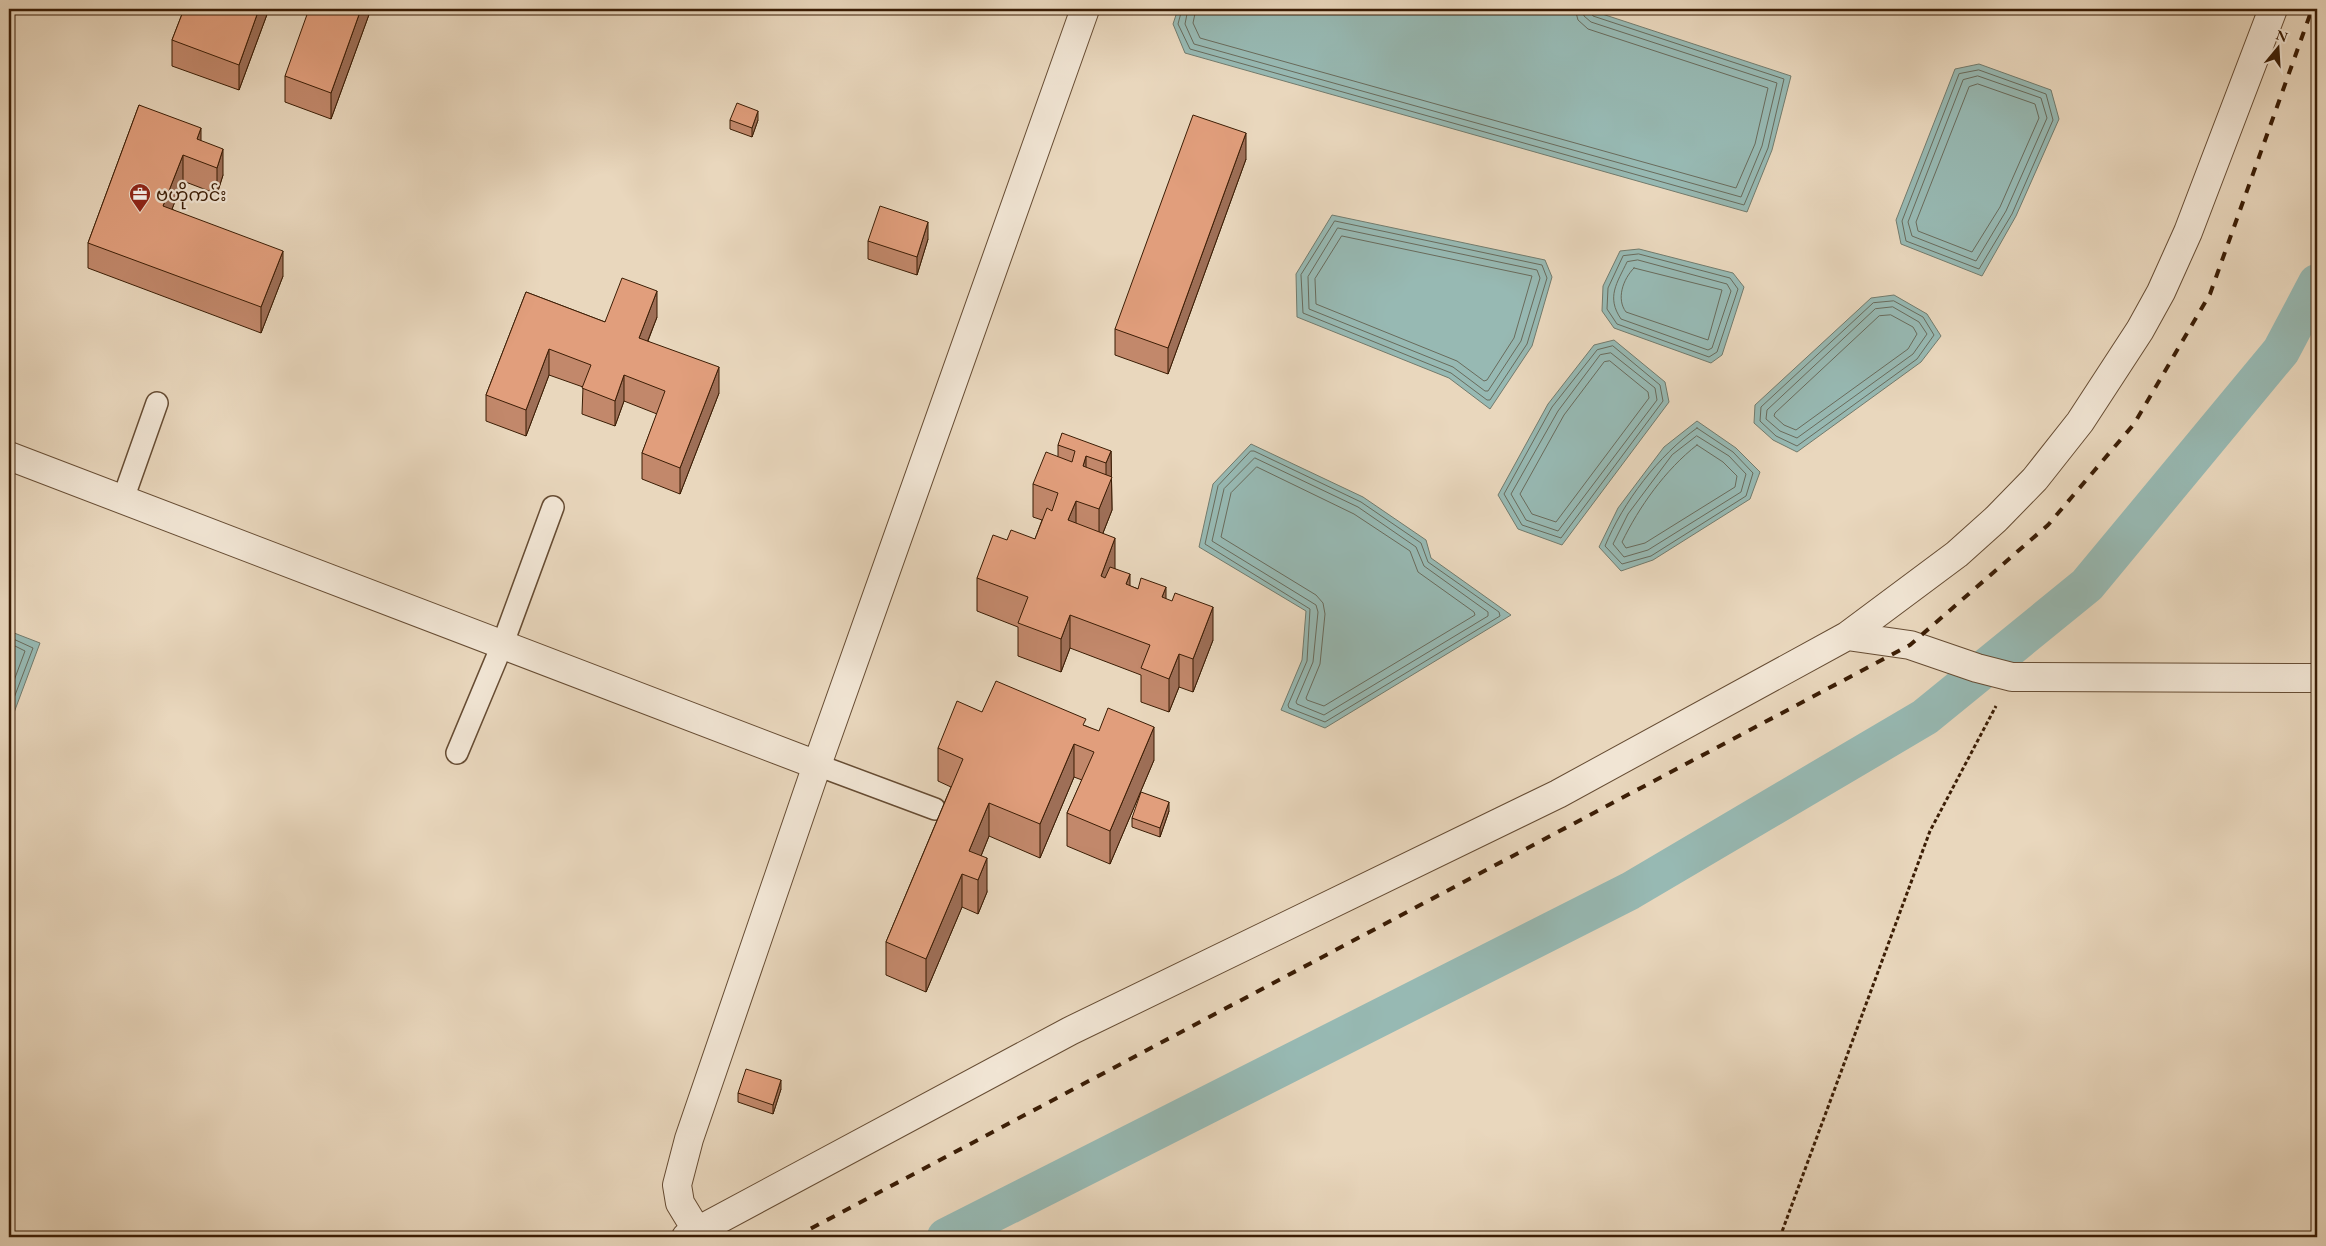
<svg xmlns="http://www.w3.org/2000/svg" width="2326" height="1246" font-family="'EB Garamond','Noto Sans Myanmar',serif">
  <rect width="100%" height="100%" fill="#e9d7bd"/>
  <filter id="stains"><feTurbulence type="fractalNoise" baseFrequency=".004" numOctaves="4"/><feColorMatrix values="0 0 0 0 .2 0 0 0 0 .09 0 0 0 0 .02 0 0 0 .5 -.17"/></filter>
  <radialGradient id="worn" r=".72"><stop offset=".6" stop-color="#630" stop-opacity="0"/><stop offset="1" stop-color="#630" stop-opacity=".3"/></radialGradient>
  <path fill="#97b9b3" stroke="#727b6d" d="M1178,9H1587L1791,76L1772,150L1747,212L1185,53L1173,24Z
    M1979,64L2051,90L2059,119L2016,216L1982,276L1901,244L1896,220L1955,69Z
    M1332,215L1545,260L1552,277L1532,346L1490,409L1449,378L1297,317L1296,274Z
    M1639,249L1733,273L1744,287L1722,355L1711,363L1614,328L1602,311L1603,286L1620,251Z
    M1894,295L1927,314L1941,336L1921,362L1797,452L1773,440L1754,423L1755,405L1871,298Z
    M1614,340L1665,382L1669,402L1562,545L1518,529L1498,495L1548,404L1594,345Z
    M1697,421L1736,448L1760,472L1750,499L1653,560L1621,571L1599,547L1618,508L1664,447Z
    M1251,444L1363,497L1426,540L1431,558L1511,615L1325,728L1281,710L1302,660L1306,611L1199,547L1213,484Z
    M9,631L40,643L9,726Z"/>
  <g fill="none" stroke-linecap="round" stroke-linejoin="round">
    <path stroke="#696b5c" stroke-width="1" d="M1182,9L1178,24L1190,49L1744,205L1768,148L1784,79L1593,16L1589,9
      M1188,9L1185,24L1194,44L1741,197L1762,146L1777,83L1591,22L1584,16L1583,9
      M1196,9L1193,23L1200,38L1736,188L1755,144L1768,88L1588,29L1578,20L1575,9
      M1979,70L2046,94L2053,120L2012,214L1979,269L1906,241L1902,221L1959,74Z
      M1978,76L2041,98L2047,118L2006,211L1976,261L1912,236L1908,222L1963,80Z
      M1978,84L2035,104L2039,118L2000,207L1972,252L1918,231L1916,222L1969,87Z
      M1335,221L1542,265L1547,278L1527,344L1490,400H1487L1451,373L1303,313L1301,275Z
      M1338,228L1537,270L1540,278L1521,341L1488,391H1485L1453,367L1309,309L1308,277Z
      M1342,236L1532,276L1514,338L1487,380L1484,381L1457,361L1316,304L1315,279Z
      M1639,254L1730,278L1738,289L1717,352L1709,357L1617,324L1607,309L1608,288L1623,256Z
      M1638,260L1727,284L1731,291L1712,348L1708,350L1621,319C1606,297 1617,283 1627,262Z
      M1634,268L1722,290L1708,340L1626,312C1616,299 1623,279 1634,268Z
      M1894,301L1923,317L1934,335L1917,359L1797,446L1776,436L1760,421L1761,407L1873,303Z
      M1893,307L1919,322L1927,334L1913,354L1797,438L1780,431L1766,419L1767,410L1875,309Z
      M1891,315L1913,327L1917,334L1908,349L1796,430L1784,425L1774,416L1775,413L1879,316Z
      M1613,346L1660,385L1663,401L1561,538L1522,525L1504,494L1552,407L1597,350Z
      M1611,353L1655,388L1657,400L1558,531L1526,520L1511,494L1558,411L1600,355Z
      M1610,361L1648,392L1649,398L1556,522L1532,514L1520,494L1564,415L1604,362Z
      M1697,428L1733,452L1753,473L1746,496L1651,556L1622,564L1605,546C1623,502 1659,455 1697,428Z
      M1697,436L1729,456L1746,474L1741,492L1648,550L1624,557L1613,544L1628,514L1672,455Z
      M1697,445L1723,462L1737,476L1735,487L1645,543L1626,548L1622,542C1639,507 1665,470 1697,445Z
      M1251,451H1254L1361,502L1421,543L1428,562L1499,612L1500,616L1325,722L1289,708L1288,705L1307,661L1310,609L1205,544L1218,486Z
      M1255,458L1358,507L1416,547L1424,566L1488,612V616L1324,715L1297,704L1296,702L1313,662L1318,612L1316,605L1212,541L1224,489Z
      M1257,467L1354,514L1410,551L1418,572L1474,612L1475,615L1324,706L1307,700L1306,698L1320,664L1325,614L1323,603L1316,595L1221,537L1231,493Z
      M9,637L33,648L9,711
      M9,643L25,651L9,694"/>
    <path stroke="#97b9b3" stroke-width="38" d="M946,1237L1630,891L1925,717L2087,585L2281,351L2317,283"/>
    <g stroke="#664c33" stroke-width="24">
      <path id="lane" d="M123,499L157,403
        M457,753L503,643L553,507
        M817,765L935,809"/>
    </g>
    <g stroke="#664c33" stroke-width="30">
      <path id="street" d="M9,456L817,765
        M1847,636L1910,645L1977,668L2012,677L2317,678
        M697,1231L680,1203L677,1185L689,1139L817,765L1085,9
        M686,1237L1070,1031L1558,794L1847,636L1957,554L1996,519L2035,479L2080,422L2140,330L2161,292L2188,232L2273,9"/>
    </g>
    <path stroke="#3b1d05" stroke-width="3" stroke-dasharray="4 2.5" stroke-linecap="butt" d="M1780,1237L1930,831L1996,706"/>
    <use href="#lane" stroke="#f1e5d4" stroke-width="21"/>
    <use href="#street" stroke="#f1e5d4" stroke-width="28"/>
    <path stroke="#3b1d05" stroke-width="4" stroke-dasharray="9 9" stroke-linecap="butt" d="M795,1237L1910,645L2048,525L2134,424L2210,294L2312,9"/>
  </g>
  <path fill="#c2886b" stroke="#3b1d05" d="M184,9H269L239,90L172,66V40Z
    M371,9L331,119L285,102V76Z
    M139,105L201,141L223,175L217,194L183,181L172,209L283,276L261,333L88,268V243Z
    M730,120H758L752,137L730,129Z
    M1246,159L1168,374L1115,355V329Z
    M928,239L917,275L868,259V241Z
    M526,292L605,322L657,317L648,341L719,393L680,494L642,479V453L657,414L624,401L615,426L582,414L583,387L549,375L526,436L486,421V395Z
    M1058,445L1111,451L1112,510L1103,533L1115,569L1130,586L1166,599L1213,640L1193,692L1179,687L1169,712L1141,702V675L1070,648L1061,672L1018,656V627L977,611V578L1007,540L1035,539L1042,520L1033,517V484L1058,456Z
    M982,712L1086,726L1154,760L1110,864L1067,846V813L1082,780L1074,777L1040,858L989,836L981,856L987,892L978,914L962,907L926,992L886,975V942L951,787L938,781V748Z
    M1169,811L1160,837L1132,827V818Z
    M781,1089L773,1114L738,1102V1093Z"/>
  <path fill="#9e6f57" stroke="#3b1d05" d="M259,9H269L239,90V65Z
    M361,9H371L331,119V93Z
    M758,111V120L752,137V128Z
    M201,128V154L197,139Z
    M1246,133V159L1168,374V348Z
    M223,149V175L217,194V168Z
    M183,155V181L163,232V206Z
    M928,222V239L917,275V257Z
    M283,251V276L261,333V307Z
    M657,291V317L639,363V338Z
    M549,349V375L526,436V410Z
    M719,367V393L680,494V468Z
    M624,375V401L615,426V401Z
    M1111,451L1112,510L1099,543V509L1106,491V463Z
    M1086,456V489L1083,466Z
    M1076,501V534L1068,520Z
    M1115,538V571L1101,609V576Z
    M1130,574V608L1126,584Z
    M1166,587V621L1162,597Z
    M1213,607V640L1193,692V659Z
    M1070,615V648L1061,672V639Z
    M1179,654V687L1169,712V679Z
    M1154,727V760L1110,864V831Z
    M1074,744V777L1040,858V824Z
    M1169,802V811L1160,837V828Z
    M989,803V836L972,878L969,851Z
    M987,858V892L978,914V880Z
    M962,874V907L926,992V959Z
    M781,1080V1089L773,1114V1105Z"/>
  <path fill="#e19e7c" stroke="#3b1d05" d="M184,9H259L239,65L172,40Z
    M309,9H361L331,93L285,76Z
    M737,103L758,111L752,128L730,120Z
    M139,105L201,128L197,139L223,149L217,168L183,155L163,206L283,251L261,307L88,243Z
    M1193,115L1246,133L1168,348L1115,329Z
    M880,206L928,222L917,257L868,241Z
    M622,278L657,291L639,338L719,367L680,468L642,453L665,391L624,375L615,401L582,388L591,365L549,349L526,410L486,395L526,292L605,322Z
    M1062,433L1111,451L1106,463L1086,456L1083,466L1112,477L1099,509L1076,501L1068,520L1115,538L1101,576L1105,578L1110,567L1130,574L1126,584L1138,589L1141,578L1166,587L1162,597L1172,601L1175,593L1213,607L1193,659L1179,654L1169,679L1141,668L1150,645L1070,615L1061,639L1018,623L1028,597L977,578L993,535L1007,540L1011,530L1035,539L1047,508L1052,511L1058,493L1033,484L1046,452L1072,462L1075,451L1058,445Z
    M996,681L1086,719L1083,725L1099,731L1108,708L1154,727L1110,831L1067,813L1094,752L1074,744L1040,824L989,803L969,851L987,858L978,880L962,874L926,959L886,942L963,759L938,748L957,701L982,712Z
    M1141,792L1169,802L1160,828L1132,818Z
    M746,1069L781,1080L773,1105L738,1093Z"/>
  <defs>
    <g id="office-pin" transform="scale(1.125)"><path d="M0 17L-7.5 6A9.5 9.5 0 1 1 7.5 6Z" fill="#8f2418" stroke="#f1e5d4"/><path d="M-6-3h4V-5.5h4V-3h4V5H-6ZM-1-4.5V-3h2v-1.5ZM-6 0V1H6V0Z" fill="#fff"/></g>
  </defs>
  <g fill-rule="evenodd">
    <use href="#office-pin" x="140" y="194"/>
  </g>
  <g text-anchor="middle" dominant-baseline="central" stroke-width="4.5" stroke-linejoin="round" paint-order="stroke">
    <g font-size="18" fill="#3b1d05" stroke="#f1e5d4" text-anchor="start">
      <text x="156" y="194">ဗဟိုကင်း</text>
    </g>
  </g>
  <rect width="2326" height="1246" fill="none" stroke="#e9d7bd" stroke-width="30"/>
  <rect x="10" y="10" width="2306" height="1226" fill="none" stroke="#3b1d05" stroke-width="2.5"/>
  <rect x="15" y="15" width="2296" height="1216" fill="none" stroke="#3b1d05"/>
  <g transform="translate(2278 48) rotate(18)" stroke="#f1e5d4" stroke-width="4" paint-order="stroke">
  <path d="M0-4L9 19L0 12L-9 19Z" fill="#3b1d05"/>
  <text y="-8" font-size="14" font-weight="bold" text-anchor="middle" fill="#3b1d05">N</text>
  </g>
  <rect width="100%" height="100%" filter="url(#stains)"/>
  <rect width="100%" height="100%" fill="url(#worn)"/>
</svg>
